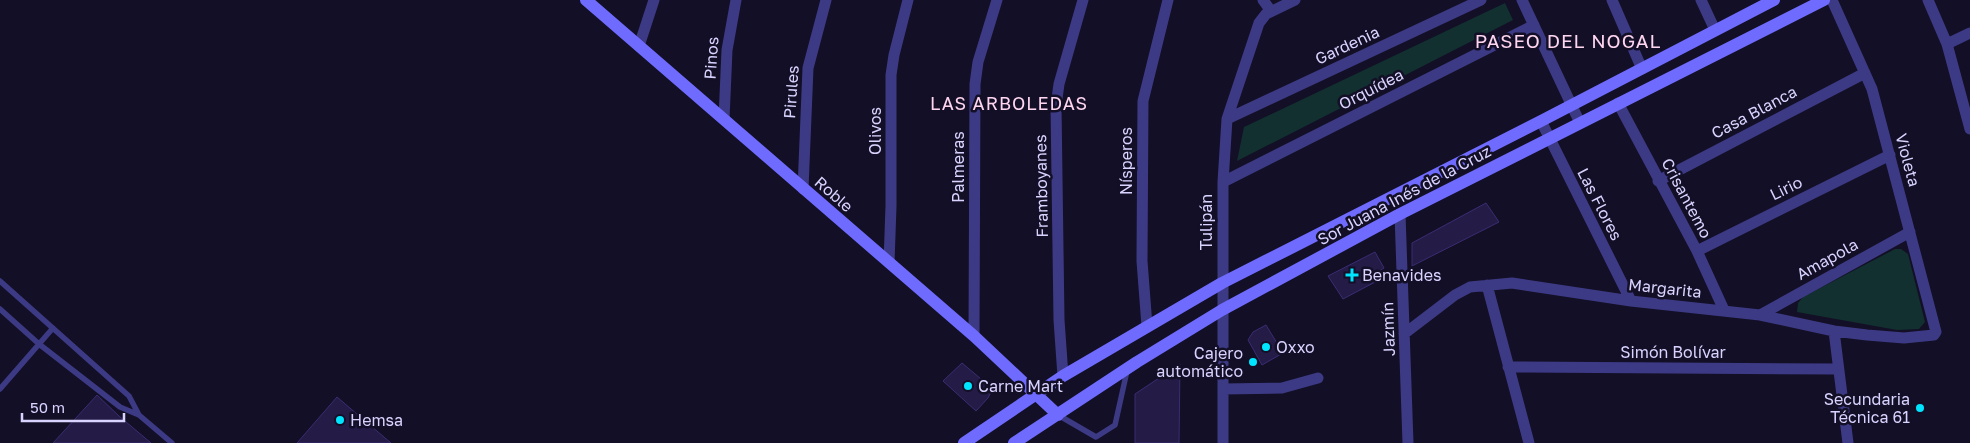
<svg xmlns="http://www.w3.org/2000/svg" width="1970" height="443" font-family="'Golos Text',sans-serif">
  <rect width="100%" height="100%" fill="#130f26"/>
  <path fill="#12302f" d="M1505,3L1513,20L1237,161L1244,127Z
    M1895,249H1901L1908,254L1925,322L1919,329L1897,330L1797,312L1798,303L1803,297Z"/>
  <path fill="#241b47" stroke="#3b2d73" d="M1486,203L1499,222L1412,266V243Z
    M1375,252L1384,268L1374,275L1377,281L1343,299L1328,276Z
    M1266,325L1283,353L1262,365L1248,340L1253,332Z
    M962,363L987,384L989,388L990,394L988,398L976,411L943,381Z
    M1180,364L1179,443H1135V394Z
    M97,395L119,416L151,443H53Z
    M337,397L391,443H297Z"/>
  <g fill="none" stroke-linecap="round" stroke-linejoin="round">
    <path stroke="#3d3a85" stroke-width="5.5" d="M0,281L129,396L139,415
      M0,309L39,344L120,407L139,415L172,443
      M0,389L53,328
      M1058,415L1096,437L1115,425L1127,371"/>
    <path stroke="#3d3a85" stroke-width="11" d="M1263,0L1271,11
      M1522,0L1580,123
      M1612,0L1642,69
      M1701,0L1715,30
      M1928,0L1947,44L1970,129
      M1947,44L1970,33
      M639,46L654,0
      M1618,103L1697,251L1724,310
      M724,119L727,50L736,0
      M1227,119L1481,0
      M1541,121L1631,301
      M1658,181L1865,73
      M1223,182L1534,25
      M803,189L808,68L826,0
      M1400,214L1408,443
      M1697,251L1890,155
      M889,263L891,206V75L894,55L908,0
      M1487,285L1529,443
      M1760,315L1910,232
      M1147,326L1142,261L1143,101L1168,0
      M1834,331L1848,443
      M1404,334L1455,295L1470,287L1512,283L1631,301L1760,315L1834,331L1867,335L1904,338L1934,335L1936,332L1872,89L1832,0
      M974,336L975,84L978,62L997,0
      M1508,367L1838,369
      M1063,376L1059,320L1056,106L1059,84L1083,0
      M1223,389L1282,388L1318,378
      M1223,443V182L1227,119L1259,23L1266,14L1295,0"/>
    <path stroke="#6f6bff" stroke-width="12" d="M586,0L974,336L1058,415
      M964,443L1063,376L1222,283L1541,121L1774,0
      M1014,443L1137,362L1222,310L1400,214L1824,0"/>
  </g>
  <g fill="#00e5ff" stroke="#130f26" stroke-width="2">
    <path d="M1349.5 267.5h5v5h5v5h-5v5h-5v-5h-5v-5h5z"/>
    <circle cx="1266" cy="347" r="5"/>
    <circle cx="1253" cy="362" r="5"/>
    <circle cx="968" cy="386" r="5"/>
    <circle cx="1920" cy="408" r="5"/>
    <circle cx="340" cy="420" r="5"/>
  </g>
  <g text-anchor="middle" dominant-baseline="central" stroke-width="5" stroke-linejoin="round" paint-order="stroke">
    <g font-size="16" fill="#d9d4ff" stroke="#130f26">
      <text transform="translate(1347 45) rotate(-25)">Gardenia</text>
      <text transform="translate(711 58) rotate(-86)">Pinos</text>
      <text transform="translate(1371 89) rotate(-27)">Orquídea</text>
      <text transform="translate(791 92) rotate(-86)">Pirules</text>
      <text transform="translate(1754 112) rotate(-28)">Casa Blanca</text>
      <text transform="translate(875 131) rotate(-90)">Olivos</text>
      <text transform="translate(1908 160) rotate(75)">Violeta</text>
      <text transform="translate(1126 161) rotate(-90)">Nísperos</text>
      <text transform="translate(958 167) rotate(-90)">Palmeras</text>
      <text transform="translate(1041 186) rotate(-91)">Framboyanes</text>
      <text transform="translate(1786 188) rotate(-26)">Lirio</text>
      <text transform="translate(834 194) rotate(41)">Roble</text>
      <text transform="translate(1404 195) rotate(-28)">Sor Juana Inés de la Cruz</text>
      <text transform="translate(1687 198) rotate(62)">Crisantemo</text>
      <text transform="translate(1600 204) rotate(63)">Las Flores</text>
      <text transform="translate(1206 222) rotate(-90)">Tulipán</text>
      <text transform="translate(1827 259) rotate(-29)">Amapola</text>
      <text transform="translate(1665 288) rotate(6)">Margarita</text>
      <text transform="translate(1388 329) rotate(-92)">Jazmín</text>
      <text x="1673" y="352">Simón Bolívar</text>
    </g>
    <g font-size="16" fill="#d9d4ff" stroke="#130f26" text-anchor="start">
      <text x="1362" y="275">Benavides</text>
      <text x="1276" y="347">Oxxo</text>
      <text x="1243" y="353" text-anchor="end">Cajero<tspan x="1243" dy="18">automático</tspan></text>
      <text x="978" y="386">Carne Mart</text>
      <text x="1910" y="399" text-anchor="end">Secundaria<tspan x="1910" dy="18">Técnica 61</tspan></text>
      <text x="350" y="420">Hemsa</text>
    </g>
    <g font-size="18" letter-spacing="1" fill="#ffd6f0" stroke="#130f26">
      <text x="1009" y="103">LAS ARBOLEDAS</text>
    </g>
    <g font-size="19" letter-spacing="1" fill="#ffd6f0" stroke="#130f26">
      <text x="1568" y="40">PASEO DEL NOGAL</text>
    </g>
  </g>
  <path d="M22 413v8h102v-8" fill="none" stroke="#d9d4ff" stroke-width="2.5"/>
  <text x="30" y="413" font-size="15" fill="#d9d4ff" stroke="#130f26" stroke-width="4" paint-order="stroke">50 m</text>
</svg>
